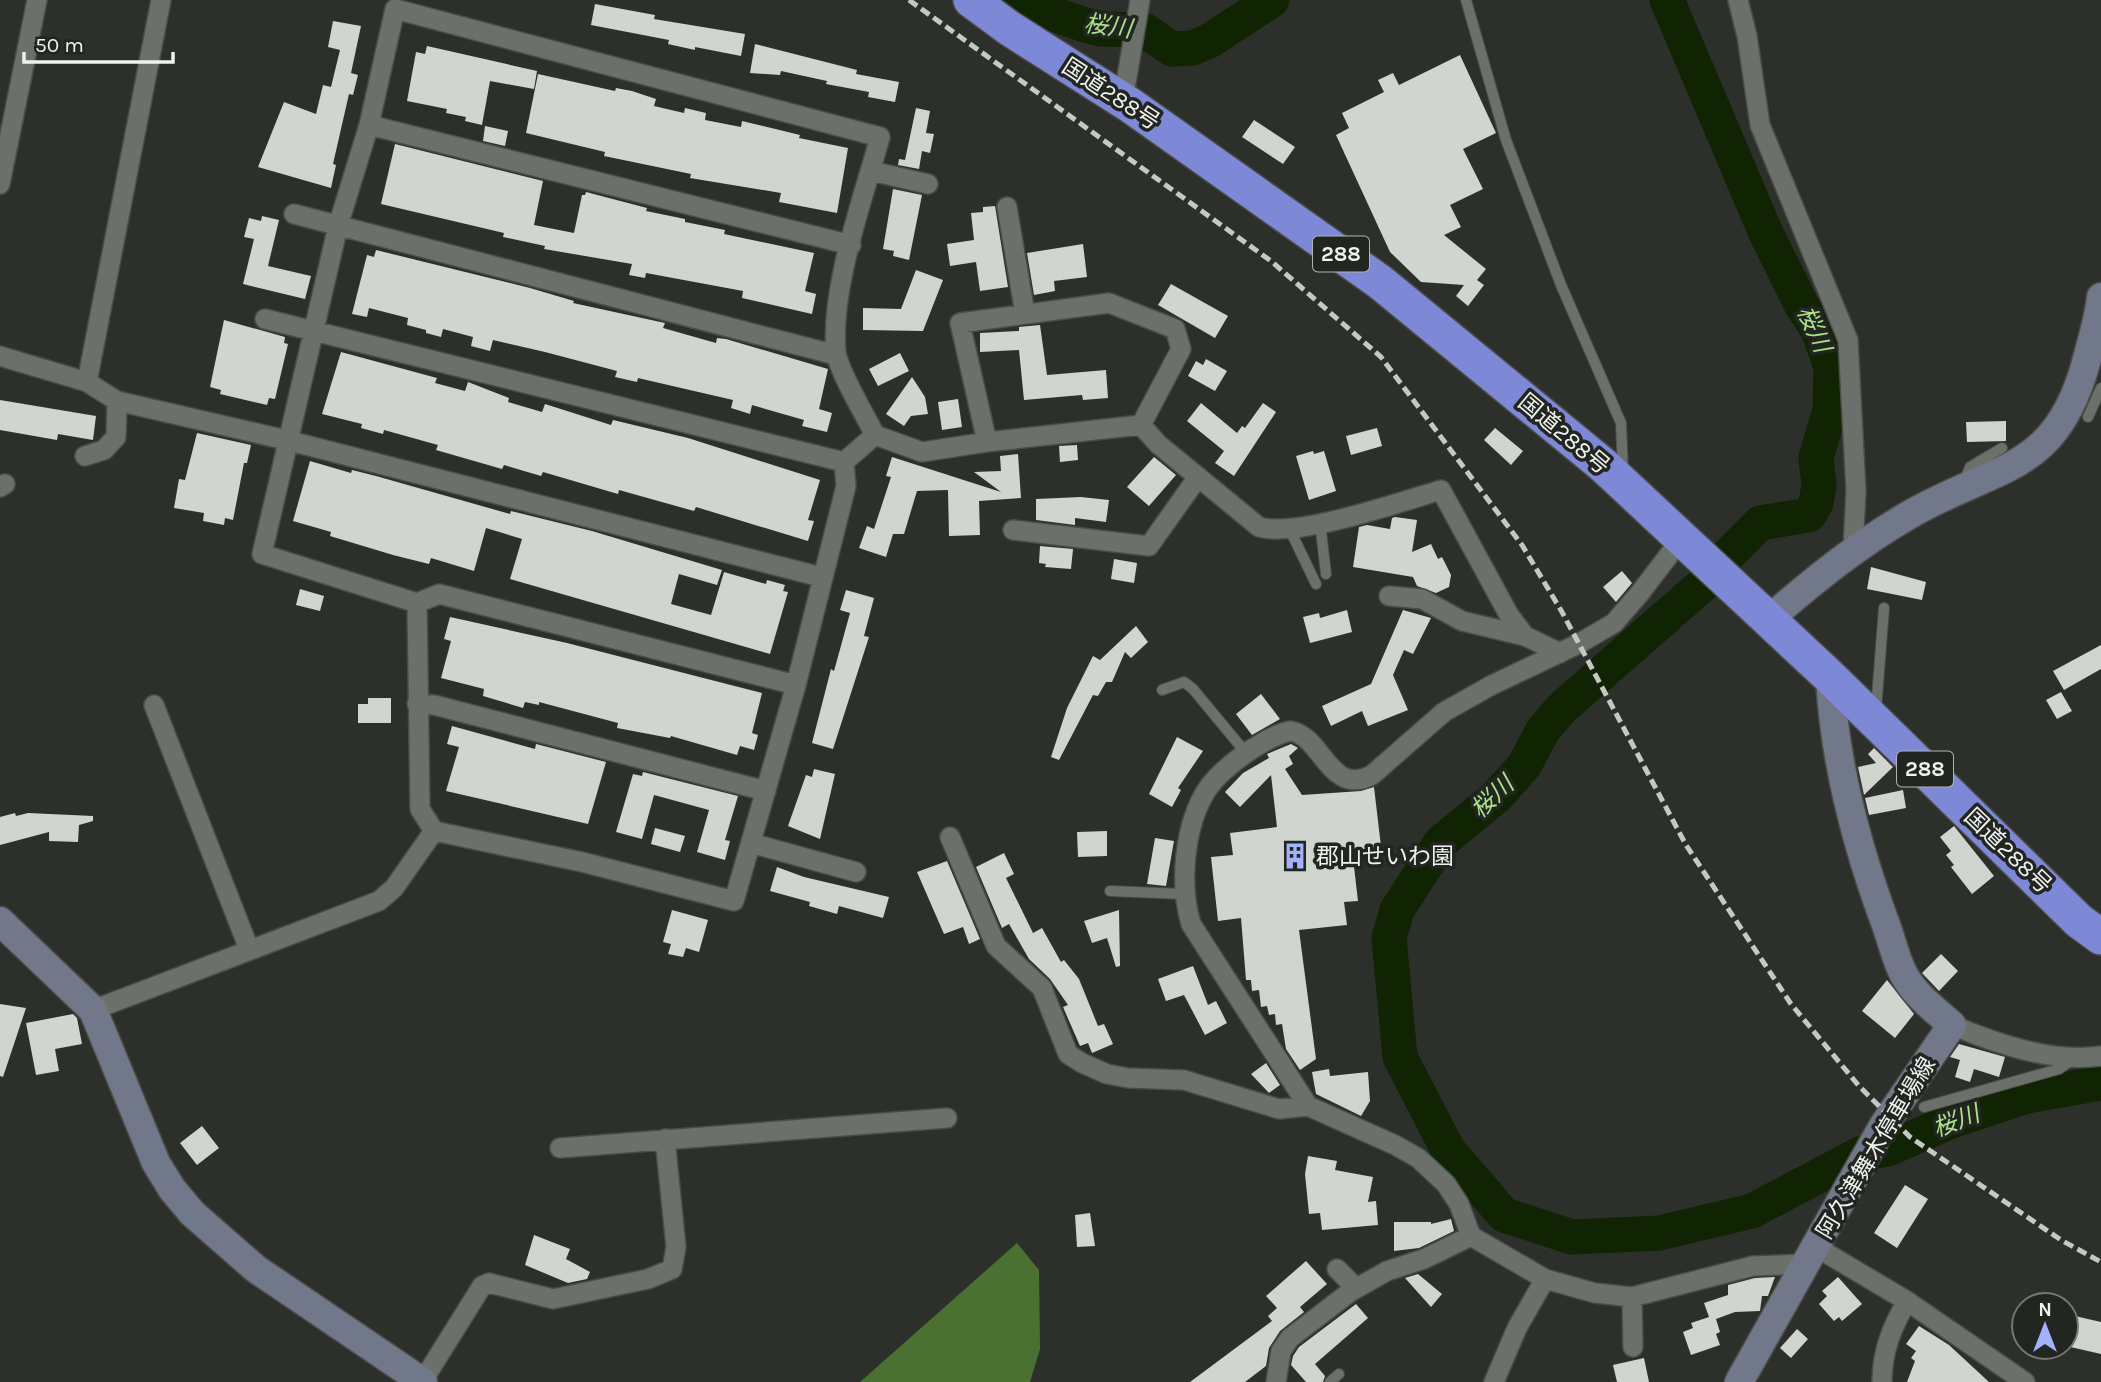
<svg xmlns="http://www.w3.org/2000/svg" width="2101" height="1382" font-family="Karla,'Noto Sans JP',sans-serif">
  <rect width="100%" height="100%" fill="#2c2f2a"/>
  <path fill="#4b7132" d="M1017,1243L1039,1270L1040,1349L1030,1382H860Z"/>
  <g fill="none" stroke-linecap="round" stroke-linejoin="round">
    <path stroke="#102303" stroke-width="35" d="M1012,0L1082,24L1101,29L1144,30L1172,49L1193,48L1209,41L1272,0
      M1667,0L1765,231L1802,306L1818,330L1831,367L1830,410L1816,458L1819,485L1816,503L1809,515L1760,523L1728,555L1716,573L1562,708L1543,730L1524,766L1496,797L1441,842L1397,910L1389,938L1400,1057L1448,1150L1504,1215L1572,1237L1659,1233L1752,1211L1862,1153L1888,1149L1949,1122L2027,1096L2101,1083"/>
  </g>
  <path fill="#d1d5cf" d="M595,4L655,15L654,19L745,34L741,56L695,47V50L668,44L669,40L591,25Z
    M333,21L361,26L351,73L358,75L353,95L349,94L333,164L336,165L331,188L258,167L284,102L316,114L323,85L331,87L340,50L328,47Z
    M755,44L857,70L856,74L899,82L895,102L868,97L869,92L826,84L827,81L781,71L780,75L750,73Z
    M427,46L537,71L534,89L490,81L482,125L465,121L466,117L446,113L447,109L407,101L416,52L425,54Z
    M1460,55L1496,133L1463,149L1483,189L1450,205L1461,227L1444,235L1486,269L1477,280L1484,285L1468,306L1456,296L1464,285L1421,282L1390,252L1336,135L1349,128L1342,113L1384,92L1378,80L1393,73L1399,85Z
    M538,74L615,91L616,88L632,91L656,99L654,106L684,113L685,108L706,113L705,120L741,127L742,121L800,135L799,138L848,148L837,213L779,202L781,193L690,178L691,174L604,156L605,152L526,133Z
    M916,108L930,111L926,133L934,134L930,153L922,151L919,169L898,165L899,159L905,160Z
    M1254,120L1295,147L1283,164L1242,137Z
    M485,126L508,131L505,146L483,141Z
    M395,144L543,181L534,225L574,233L582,195H585L586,192L647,208L646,211L685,219V222L725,230L724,234L814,253L805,291L816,294L812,314L742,298L743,291L646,273L645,278L629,275L632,264L544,249L545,246L503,237L504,233L381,204Z
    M893,189L922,195L909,260L893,256L894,251L883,249Z
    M995,206L1008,287L980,291L976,262L950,266L947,244L974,240L971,213L983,212V207Z
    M262,216L279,220L268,266L311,276L305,299L243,284L254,239L244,237L249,218L261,221Z
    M1083,244L1087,277L1054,281L1055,291L1034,295L1027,253Z
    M376,250L530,288L574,301L573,303L665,323L663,328L716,343L717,338L726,339L828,369L819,409L832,413L827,432L802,426L804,420L752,405L750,414L731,408L733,400L638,378L637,382L615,377L617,371L545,352L493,340L490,351L471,346L473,337L443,329L441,337L426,333V330L407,325L408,318L369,308L367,317L352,314L367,255L374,257Z
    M916,270L943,280L923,331L863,330V308L901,309Z
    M1171,284L1228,316L1215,338L1158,305Z
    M224,320L285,337L284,343L288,344L275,399L269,398L267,405L220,394L221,390L210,387Z
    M1040,325L1047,375L1106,370L1108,398L1083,400L1082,395L1024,400L1019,350L980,352V333L1019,331V327Z
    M341,352L437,378L435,383L465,391L468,382L509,398L508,402L542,412L545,404L611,425L613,420L688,438L820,480L808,520L814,521L808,541L696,507L694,511L619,490L618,494L543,472L541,476L504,465L502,469L436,450L438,445L384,430L383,434L361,428L362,424L322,414Z
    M900,353L909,371L878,386L869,369Z
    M1206,359L1227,371L1215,391L1188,376L1196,361L1203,365Z
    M912,377L925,397L928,414L911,416L904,426L886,414Z
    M958,399L962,427L942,430L938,402Z
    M0,400L96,416L93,440L58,434L57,440L0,430Z
    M1201,403L1237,433L1242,426L1245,428L1263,403L1276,412L1234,476L1215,463L1224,451L1187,421Z
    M2006,421V441L1967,442L1966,422Z
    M1377,428L1382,446L1351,455L1346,436Z
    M1495,428L1523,451L1511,465L1484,440Z
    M197,433L251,445L247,463H244L233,520L225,518L224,525L203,521L204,513L174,508L179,479L185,480Z
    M1077,445L1078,460L1060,462L1059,446Z
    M1313,451L1314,454L1324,451L1336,491L1309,500L1296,456Z
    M1018,454L1021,498L979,501L980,535L949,536L948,490L917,491L904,534H893L886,557L859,548L867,526L874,529L891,477L886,476L892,457L1001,492L974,472L1001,471L1000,456Z
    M1154,457L1176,475L1149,506L1127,487Z
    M310,461L351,473L352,470L376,476L510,514L511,511L592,531L722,570L717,585L679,574L671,604L711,615L724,572L766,584L767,580L785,585L783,591L788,592L770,654L510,579L522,539L486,528L474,571L431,558L429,564L393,555L330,536L331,532L293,521Z
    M1081,497L1109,500L1106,522L1075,518V525L1036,520V499Z
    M1395,517L1417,520L1412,552L1431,544L1438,559L1442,557L1451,575L1449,587L1436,593L1417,586L1413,577L1353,567L1359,527L1367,525L1390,529L1392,518Z
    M1040,546L1073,549L1071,569L1045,567L1046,564L1039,563Z
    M1114,559L1137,563L1134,583L1111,579Z
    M1871,567L1926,582L1922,600L1867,589Z
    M1622,571L1632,583L1616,602L1603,587Z
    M300,589L324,596L320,611L296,605Z
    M846,590L874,598L864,636L869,637L833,749L812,743L831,669L834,671L850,613L840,610Z
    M1347,610L1352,632L1310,643L1303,617L1319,613L1320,618Z
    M1403,610L1431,618L1413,654L1404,650L1393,675L1408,710L1368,726L1362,711L1331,726L1322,706L1371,684Z
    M450,617L567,643L762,693L752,733L758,735L754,750L740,746L737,755L671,736L670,738L617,728L618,723L539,702V705L525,702L523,708L483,696L484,689L441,678L451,641L444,639Z
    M1136,626L1148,642L1131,658L1125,652L1112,682H1106L1098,696L1093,695L1059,760L1051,757L1067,708L1093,656L1100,660Z
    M2101,645V669L2064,690L2053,671Z
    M2061,692L2072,711L2057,719L2046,700Z
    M1261,694L1280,719L1252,735L1236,714Z
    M368,698H391V723H358V704H368Z
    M452,726L535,749L536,744L606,762L588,824L446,791L459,747L447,744Z
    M1177,737L1203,751L1178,788L1181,790L1172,807L1149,794Z
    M1291,744L1298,748L1289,756L1293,764L1285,769L1302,795L1361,791L1374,787L1382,855L1353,858L1358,901L1344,902L1347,925L1299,930L1316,1059L1300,1070L1286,1049L1282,1024L1276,1025L1275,1014L1269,1015L1267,1006L1261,1007L1259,990L1252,991L1251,980H1246L1241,918L1218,921L1211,857L1233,855L1230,833L1277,827L1271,775L1240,807L1225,792L1243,773L1269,758L1267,754Z
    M1874,748L1893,767L1864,795L1858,767L1876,763L1868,754Z
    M814,769L835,774L820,839L788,826L806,775L812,777Z
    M643,772L738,796L725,840L730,841L725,860L697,852L709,810L654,795L642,839L616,832L633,774L642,776Z
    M1903,790L1906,808L1869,815L1865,798Z
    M15,813L16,816L28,813L93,816V821L79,825L78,842L49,841V832L0,845V817Z
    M1954,826L1994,876L1972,894L1951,867L1954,865L1946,855L1951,851L1940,837Z
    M655,828L685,836L680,852L651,844Z
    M1107,831V856L1078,857L1077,832Z
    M1155,838L1174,841L1166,886L1147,884Z
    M1004,853L1014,874L1006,878L1033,933L1042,928L1061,962L1064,960L1079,979L1098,1026L1104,1024L1113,1044L1092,1053L1088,1043L1080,1046L1063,1007L1068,1005L1050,979L1029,959L1009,924L1002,928L976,867Z
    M947,861L980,939L969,944L963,927L944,934L917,872Z
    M777,867L804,877L889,897L883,918L839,906L837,914L809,906L810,902L770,891Z
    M672,910L708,920L699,952L686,948L683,957L668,954L671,944L663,942Z
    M1119,910L1120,966L1116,967L1107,938L1092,943L1084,921Z
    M1941,954L1958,971L1939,991L1922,973Z
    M1193,966L1208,1005L1216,1001L1227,1023L1205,1035L1184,995L1166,1001L1158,979Z
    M1887,980L1914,1014L1895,1038L1862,1011Z
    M0,1004L26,1008L3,1077L0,1076Z
    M73,1014L77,1018L82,1044L55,1049L59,1071L36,1075L26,1023Z
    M1959,1044L2005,1057L1999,1077L1974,1069L1970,1082L1955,1077L1960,1060L1950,1057Z
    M1266,1063L1280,1085L1269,1093L1251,1074Z
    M1329,1069L1330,1076L1368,1072L1370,1101L1361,1116L1316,1094L1312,1072Z
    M202,1126L219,1148L197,1165L180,1143Z
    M1308,1156L1337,1161L1335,1170L1373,1177L1368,1202L1376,1201L1378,1225L1322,1230L1320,1213L1309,1214L1305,1174Z
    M1905,1185L1928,1199L1897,1248L1874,1233Z
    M1090,1213L1095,1246L1077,1247L1075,1215Z
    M1451,1219L1454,1231L1419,1248L1394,1251V1222H1431V1224Z
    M534,1235L570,1249L566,1259L590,1272L587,1279L568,1283L525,1265Z
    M1306,1261L1327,1284L1300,1307L1304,1312L1280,1331L1269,1348L1266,1366L1245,1382H1190L1272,1321L1268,1316L1277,1308L1266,1296Z
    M1418,1274L1442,1294L1431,1307L1405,1278Z
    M1775,1277L1768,1296H1762L1760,1311L1735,1312L1716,1319L1720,1332L1716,1334L1720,1345L1691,1355L1683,1332L1693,1328L1691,1323L1709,1317L1704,1303L1728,1295V1285L1755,1278Z
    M1838,1277L1862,1304L1842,1321L1839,1317L1834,1321L1819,1304L1827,1296L1822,1291Z
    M1356,1304L1368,1318L1315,1364L1325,1376L1323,1382H1306L1291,1365L1293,1356L1299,1347Z
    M2066,1314L2101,1322V1354L2066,1346Z
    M1919,1326L1949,1345L1989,1382H1907L1915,1361L1911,1358L1916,1351L1906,1344Z
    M1797,1329L1808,1339L1791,1358L1780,1348Z
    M1644,1358L1649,1382H1617L1613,1365Z"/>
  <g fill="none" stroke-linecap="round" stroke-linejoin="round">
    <g stroke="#494c47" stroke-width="12">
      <path id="lane" d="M1466,0L1506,140L1561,285L1621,423L1623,472
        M2088,417L2101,388
        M1964,482L1970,467L2002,448
        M1320,522L1326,574
        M1289,528L1316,584
        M1162,690L1184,682L1193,689L1246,753
        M1876,710L1884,608
        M1110,891L1184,894
        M1924,1107L2059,1069L2073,1059
        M1330,1382L1339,1374"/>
    </g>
    <g stroke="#494c47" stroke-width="22">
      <path id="street" d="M161,0L87,382L117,401L286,440L821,577
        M1738,0L1747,36L1760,125L1848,340L1856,491L1853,549
        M395,9L880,137C863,199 830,289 836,352C838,370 866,417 875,435L844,462L846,486L796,685L734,901L582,862L434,831L420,809L417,603L262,554L338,226L369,125Z
        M1123,100L1140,0
        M369,125L851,245
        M871,171L928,184
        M0,184L37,0
        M1007,207L1025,314
        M294,214L836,355
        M265,319L844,462
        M0,356L87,382
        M875,435L922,452L987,442L1141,425L1158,444L1259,527C1297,538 1400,502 1441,490L1509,615L1525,636L1560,653
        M987,442L960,323L1109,303L1175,329L1181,349L1141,425
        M85,456L104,450L116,437L117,401
        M0,487L5,484
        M1013,530L1149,546L1198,477
        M1389,596L1422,599L1462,621L1525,636
        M417,603L439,594L796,685
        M417,704L434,705L766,791
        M154,705L249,949
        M950,837L996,946L1042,988L1068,1054L1082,1063L1107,1074L1128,1078L1184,1080L1279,1109L1308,1106L1395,1145L1418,1158L1446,1184L1459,1204L1471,1236L1545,1279L1595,1293L1632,1297L1753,1266L1806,1264
        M751,843L856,872
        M93,1010L379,901L394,888L434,831
        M1952,1025C1997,1044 2052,1063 2101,1056
        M1308,1106L1191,924C1179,884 1184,824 1208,788C1219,773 1237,759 1252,749C1264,742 1277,733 1291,731C1323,737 1330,797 1372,775L1444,712L1490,686L1580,643L1614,623L1640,593L1682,538
        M560,1148L947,1118
        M1816,1247L1907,1301L2025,1382
        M1337,1269L1356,1288
        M1632,1297L1633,1347
        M422,1382L482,1286L489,1283L553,1299L648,1279L672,1269L676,1247L665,1139
        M1276,1382L1281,1351L1290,1338L1350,1292L1387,1271L1424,1259L1471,1236
        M1494,1382L1517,1328L1545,1279
        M1882,1382C1882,1351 1892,1327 1907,1301"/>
    </g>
    <g stroke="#494c47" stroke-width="31">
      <path id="secondary" d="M1768,620C1813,581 1857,545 1909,515C1997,464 2057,474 2087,359C2092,339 2099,318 2101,297
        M0,921L93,1010L156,1163L172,1189L192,1213L256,1269L423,1382
        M1739,1382L1883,1126L1952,1025C1935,1010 1915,995 1904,975C1896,960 1892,941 1886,925C1857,847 1834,760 1830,677"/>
    </g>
    <g stroke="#494c47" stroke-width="38">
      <path id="highway" d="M971,0L1009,28L1130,105L1380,282L1603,465L1830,677L2079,921L2101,937"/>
    </g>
    <use href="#lane" stroke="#6c706a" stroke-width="10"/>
    <use href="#street" stroke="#6c706a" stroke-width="19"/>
    <use href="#secondary" stroke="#71788a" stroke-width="28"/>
    <use href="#highway" stroke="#7d89d6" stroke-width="35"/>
    <path stroke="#c5c8c4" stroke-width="5" stroke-dasharray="10 5" stroke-linecap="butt" d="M909,0L1271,261L1381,357L1522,545L1562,612L1686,845L1791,1004L1859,1086L1910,1137L2061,1240L2101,1262"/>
  </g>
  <defs>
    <g id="building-bare" transform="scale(2.1)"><path d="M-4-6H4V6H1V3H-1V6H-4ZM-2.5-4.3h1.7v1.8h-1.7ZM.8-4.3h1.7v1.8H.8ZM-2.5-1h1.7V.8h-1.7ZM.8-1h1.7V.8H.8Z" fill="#a4b1fc" stroke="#222520" stroke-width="2.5" paint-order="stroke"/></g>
  </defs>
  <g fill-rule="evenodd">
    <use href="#building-bare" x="1295" y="856"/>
  </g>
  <g text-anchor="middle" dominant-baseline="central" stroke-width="7" stroke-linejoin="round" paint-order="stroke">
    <g fill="#222520" stroke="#b2b4b0" stroke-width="2">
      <rect x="1313" y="236.5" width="56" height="35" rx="5"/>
      <rect x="1897" y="751.5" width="56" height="35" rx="5"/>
    </g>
    <g font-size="21" font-weight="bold" fill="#eff2ee">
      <text x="1341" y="254">288</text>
      <text x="1925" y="769">288</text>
    </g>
    <g font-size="23" fill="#eff2ee" stroke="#222520">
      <text transform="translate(1111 94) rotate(33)">国道288号</text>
      <text transform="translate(1564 434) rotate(40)">国道288号</text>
      <text transform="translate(2008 851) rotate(44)">国道288号</text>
      <text transform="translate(1876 1148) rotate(-59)">阿久津舞木停車場線</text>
    </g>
    <g font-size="23" fill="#eff2ee" stroke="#222520" text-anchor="start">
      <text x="1316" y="856">郡山せいわ園</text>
    </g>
    <g font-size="24" font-style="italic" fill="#aae289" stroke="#222520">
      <text transform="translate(1108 26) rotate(7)">桜川</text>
      <text transform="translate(1814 329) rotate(66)">桜川</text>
      <text transform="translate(1492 797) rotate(-43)">桜川</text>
      <text transform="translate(1956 1121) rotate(-21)">桜川</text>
    </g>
  </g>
  <g transform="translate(2045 1326)"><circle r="33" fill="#222520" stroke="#747772" stroke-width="2"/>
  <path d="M0-5L12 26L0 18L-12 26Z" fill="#a4b1fc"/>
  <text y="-10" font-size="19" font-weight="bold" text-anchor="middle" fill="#eff2ee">N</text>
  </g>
  <path d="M24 52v10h149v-10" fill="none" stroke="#eff2ee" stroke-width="3.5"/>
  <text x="35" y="52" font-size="21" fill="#eff2ee" stroke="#222520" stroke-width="5" paint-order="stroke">50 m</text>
</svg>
